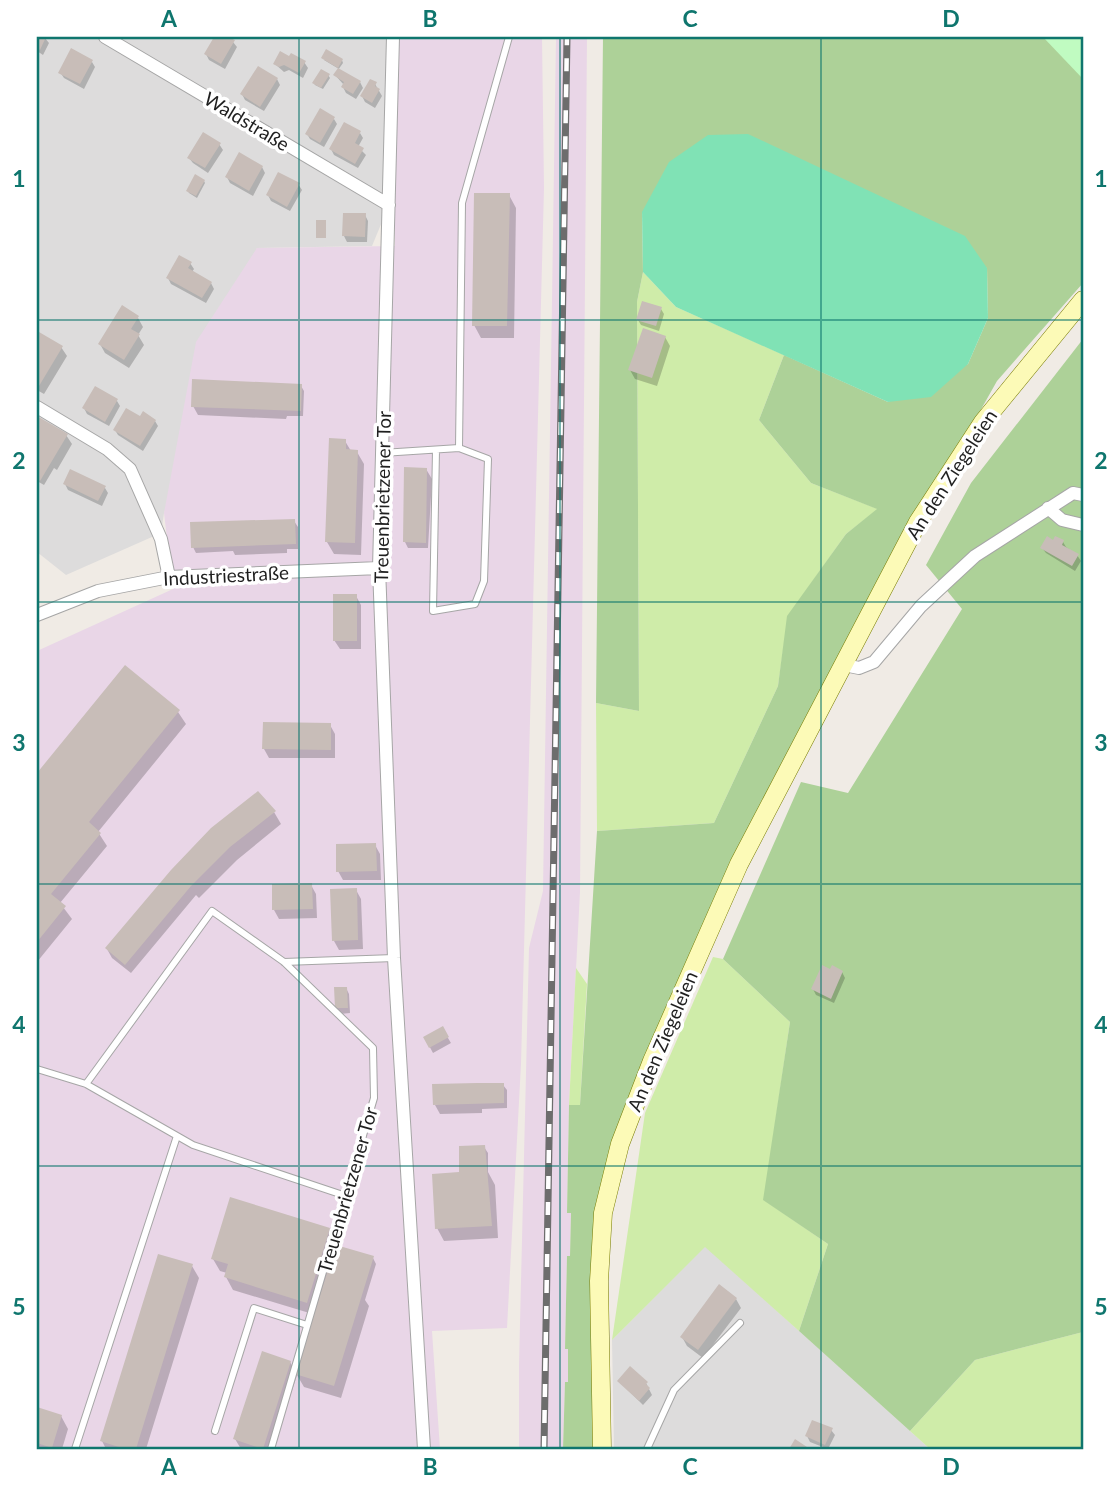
<svg xmlns="http://www.w3.org/2000/svg" width="1120" height="1486" font-family="Lato,sans-serif">
  <rect width="100%" height="100%" fill="#f0ebe5"/>
  <path fill="#dddcdc" d="M37,37H393L389,205L372,246L257,248L164,513L161,533L66,575L37,552Z
    M705,1246L930,1449H614L612,1340Z"/>
  <path fill="#e9d6e7" d="M395,37H542L544,188L521,1064L507,1328L432,1331L440,1449H37V651L173,589L164,513L196,342L257,248L395,246Z
    M556,37H587L580,892L569,1105L567,1212L571,1213L570,1256L567,1257L565,1348L568,1349V1382H565L563,1449H519V1365L529,948L543,891Z"/>
  <path fill="#cfeca9" d="M643,272L676,307L784,355L759,420L811,483L878,509L846,534L788,616L778,686L714,823L597,831L596,703L639,711L637,302Z
    M713,957L723,959L790,1022L764,1200L828,1244L799,1331L705,1247L612,1340L645,1113Z
    M576,968L587,984L580,1105H569Z
    M1083,1332V1449H930L910,1431L975,1360Z"/>
  <path fill="#add198" d="M603,37H1083V283L997,381L773,779L711,908L610,1150L595,1449H563L565,1382H568V1349H565L567,1256H570L571,1213H567L569,1105H580L597,831L714,823L778,686L787,616L846,534L877,509L811,483L759,420L784,355L888,402L968,364L988,318L987,268L642,213L643,272L637,302L639,711L596,703Z
    M1083,339V1332L975,1360L910,1431L799,1331L828,1244L763,1200L790,1022L723,959L801,782L848,793L962,609L926,565L971,483Z"/>
  <path fill="#c0fbc1" d="M1043,37H1083V79Z"/>
  <path fill="#80e2b5" d="M748,134L965,236L987,268L988,318L968,364L931,397L888,402L676,307L643,272L642,212L669,162L708,135Z"/>
  <path fill="#0003" d="M37,37L45,38L49,43L43,55L37,51Z
    M216,37H225L233,42L237,47L225,69L209,60L206,54Z
    M324,60H342L343,63L338,70L360,82L363,88L356,99L346,93L343,87L344,85L335,75L339,69Z
    M92,62L95,67L84,89L64,78L60,72Z
    M304,62L308,68L303,78L289,70L284,72L275,64Z
    M328,75L330,78L323,89L315,85L314,83Z
    M277,79L280,85L264,111L245,100L242,94Z
    M375,84L382,96L375,108L365,102L362,96Z
    M334,119L337,124L324,147L310,139L307,134Z
    M360,133L363,138L358,147L366,155L358,168L334,155L331,149Z
    M219,144L223,150L208,173L193,163L189,158Z
    M262,167L265,173L253,196L230,183L227,177Z
    M204,181L205,183L197,198L189,193L188,191Z
    M298,184L302,190L290,211L271,201L268,195Z
    M509,195L516,208L514,338H481L474,325Z
    M365,215L368,221L367,242H347L344,236Z
    M190,263L194,269L192,272L211,283L214,289L206,303L171,284L168,278Z
    M661,309L664,314L659,331L641,325L638,320Z
    M138,318L143,327L138,335L144,345L129,368L105,353L100,344Z
    M40,334L61,347L67,356L44,394L37,390V339Z
    M665,337L670,346L657,386L635,379L630,370Z
    M301,386L304,391L303,416H287L286,419L198,415L193,406Z
    M117,401L120,406L109,426L87,414L84,408Z
    M37,418L66,435L72,444L57,470L54,468L44,485L37,481Z
    M140,419L155,421L158,426L143,451L118,435L115,430Z
    M345,441L351,451L357,452L364,464L361,555L334,554L327,542Z
    M426,469L432,479L428,548H408L405,542Z
    M65,484L105,488L108,493L102,506L68,490Z
    M294,521L298,527V549H287V553L235,555L233,551L196,553L193,547Z
    M1054,542H1063L1066,547L1077,555L1081,561L1075,571L1046,553L1042,548Z
    M356,596L361,605V649H340L334,640Z
    M125,668L178,712L186,724L98,832L107,846L60,903L72,919L37,962V776Z
    M330,725L335,734V758H269L264,749Z
    M274,812L281,824L237,860L199,898L196,895L131,973L112,958L107,949L172,871Z
    M375,845L380,854L381,880H343L338,871Z
    M311,885L316,894L317,918L279,919L274,910Z
    M356,890L361,899L363,949L339,950L334,941Z
    M842,972L845,978L834,1003L816,995L813,989Z
    M346,988L349,994L350,1013L340,1014L336,1008Z
    M442,1028L451,1043L433,1053L425,1038Z
    M503,1085L507,1090V1108L482,1109V1113L440,1114L435,1105Z
    M484,1147L488,1153V1172L495,1185L498,1238L444,1241L437,1228L461,1174Z
    M329,1229L336,1242L334,1246L373,1258L376,1264L365,1300L369,1306L341,1398L304,1387L297,1375L273,1449H241L235,1439L290,1362L297,1374L316,1315L233,1290L226,1277L227,1273L220,1271L213,1259Z
    M192,1266L199,1278L146,1449H106L102,1441Z
    M736,1299L741,1308L703,1358L687,1346L682,1337Z
    M619,1381L646,1383L652,1395L643,1405Z
    M37,1409L61,1416L68,1429L62,1449H37Z
    M831,1430L835,1435L828,1449L810,1442L807,1436Z"/>
  <path fill="#c8bdb8" d="M37,37H46L40,50L37,48Z
    M214,37H228L235,40L221,64L204,54Z
    M71,48L93,60L80,84L58,73Z
    M326,49L343,59L338,68L321,58Z
    M280,51L289,56L291,53L306,61L299,73L284,65L279,67L273,64Z
    M258,66L278,78L260,107L240,94Z
    M338,68L361,81L353,94L341,87L344,82L333,75Z
    M321,69L330,74L321,88L312,83Z
    M370,79L377,82L375,86L380,89L372,103L360,96Z
    M320,108L335,117L320,143L305,134Z
    M344,122L361,131L355,143L364,148L355,164L329,149Z
    M203,132L221,143L205,168L187,158Z
    M239,152L263,166L249,191L225,177Z
    M278,172L300,183L287,207L266,195Z
    M195,174L205,180L196,196L186,191Z
    M474,193H510L507,326H472Z
    M343,213H366L365,237L342,236Z
    M316,220H326V238H316Z
    M179,255L192,262L188,268L212,282L202,298L166,278Z
    M642,301L662,307L656,326L636,320Z
    M122,305L139,316L131,329L140,334L124,360L98,344Z
    M643,328L666,336L652,378L628,370Z
    M39,332L63,346L39,386L37,385V336Z
    M192,379L302,384L301,411L191,407Z
    M95,386L118,399L105,422L82,408Z
    M126,408L140,416L143,411L156,420L140,446L113,430Z
    M37,416L68,434L40,481L37,478Z
    M329,438L346,439V449L358,450L355,543L325,542Z
    M404,467L427,468L426,543L403,542Z
    M70,469L106,486L98,501L63,484Z
    M295,519L296,544L191,548L190,522Z
    M1047,536L1053,540L1055,536L1064,540L1062,545L1079,554L1072,566L1040,548Z
    M333,594H357V641H333Z
    M125,665L180,710L89,822L101,833L51,894L66,906L37,942V773Z
    M263,722L331,723V750L262,749Z
    M258,791L276,811L230,847L191,886L125,965L105,948L171,870L211,828Z
    M376,843L377,871L336,872V844Z
    M312,883L313,909L272,910V884Z
    M357,888L358,940L332,941L330,889Z
    M822,965L830,969L832,965L843,971L831,999L811,989Z
    M334,987H347L348,1008H335Z
    M443,1026L449,1037L429,1048L423,1037Z
    M477,1083H504V1103L433,1105L432,1084Z
    M485,1145L492,1226L435,1229L432,1174L459,1172V1146Z
    M230,1197L330,1228L307,1303L224,1277L228,1264L211,1259Z
    M336,1245L374,1256L334,1386L295,1374Z
    M158,1254L193,1264L136,1449H125L100,1441Z
    M719,1284L737,1298L698,1350L680,1337Z
    M262,1351L291,1361L263,1449L233,1439Z
    M630,1366L648,1382L646,1384L650,1388L639,1401L617,1381Z
    M37,1407L62,1415L52,1448L37,1443Z
    M812,1420L833,1428L825,1445L805,1436Z
    M795,1439L810,1449H789Z"/>
  <g fill="none" stroke-linecap="round" stroke-linejoin="round">
    <g stroke="#a6a6a6" stroke-width="8">
      <path id="lane" d="M436,450L433,611L475,604L484,581L488,459L459,448
        M382,453L459,448L462,203L509,37
        M284,962L394,958
        M37,1069L86,1084L193,1145L346,1196
        M86,1084L212,911L284,962L373,1048L374,1098L271,1449
        M215,1431L254,1308L307,1325
        M75,1449L177,1136
        M647,1449L674,1390L740,1323"/>
    </g>
    <g stroke="#a6a6a6" stroke-width="14">
      <path id="street" d="M105,37L389,205
        M393,37L379,568L394,958L424,1449
        M37,407L107,449L130,469L161,539L169,577
        M1048,508L1062,520L1083,525
        M37,615L98,591L169,577L379,568
        M844,665L859,668L874,662L921,606L975,556L1073,493L1083,495"/>
    </g>
    <g stroke="#777b01" stroke-width="19">
      <path id="secondary" d="M602,1449L599,1281L603,1213L620,1144L652,1061L739,864L918,522L983,422L1083,300"/>
    </g>
    <use href="#lane" stroke="#fff" stroke-width="6"/>
    <use href="#street" stroke="#fff" stroke-width="12"/>
    <use href="#secondary" stroke="#fcfab7" stroke-width="18"/>
    <g stroke="#6d6d6d" stroke-width="7">
      <path id="rail" d="M544,1449L567,37"/>
    </g>
    <use href="#rail" stroke="#fff" stroke-width="4.5" stroke-dasharray="13" stroke-linecap="butt"/>
  </g>
  <path fill="none" stroke="#0f766e" stroke-width="2" stroke-opacity="0.55" d="M299,37V1449M560,37V1449M821,37V1449M37,320H1083M37,602H1083M37,884H1083M37,1166H1083"/>
  <g text-anchor="middle" dominant-baseline="central" stroke-width="7" stroke-linejoin="round" paint-order="stroke">
    <g font-size="19" fill="#1f1f1f" stroke="#fff">
      <text transform="translate(247 121) rotate(31)">Waldstraße</text>
      <text transform="translate(951 474) rotate(-57)">An den Ziegeleien</text>
      <text transform="translate(382 497) rotate(-89)">Treuenbrietzener Tor</text>
      <text transform="translate(226 575) rotate(-3)">Industriestraße</text>
      <text transform="translate(662 1041) rotate(-67)">An den Ziegeleien</text>
      <text transform="translate(347 1190) rotate(-74)">Treuenbrietzener Tor</text>
    </g>
  </g>
  <rect width="1120" height="1486" fill="none" stroke="#ffffff" stroke-width="77"/>
  <rect x="38" y="38" width="1044" height="1410" fill="none" stroke="#0f766e" stroke-width="2.5"/>
  <g font-size="23" text-anchor="middle" font-weight="bold" fill="#0f766e">
    <text x="169" y="27">A</text>
    <text x="430" y="27">B</text>
    <text x="690" y="27">C</text>
    <text x="951" y="27">D</text>
    <text x="19" y="187">1</text>
    <text x="1101" y="187">1</text>
    <text x="19" y="469">2</text>
    <text x="1101" y="469">2</text>
    <text x="19" y="751">3</text>
    <text x="1101" y="751">3</text>
    <text x="19" y="1033">4</text>
    <text x="1101" y="1033">4</text>
    <text x="19" y="1315">5</text>
    <text x="1101" y="1315">5</text>
    <text x="169" y="1475">A</text>
    <text x="430" y="1475">B</text>
    <text x="690" y="1475">C</text>
    <text x="951" y="1475">D</text>
  </g>
</svg>
